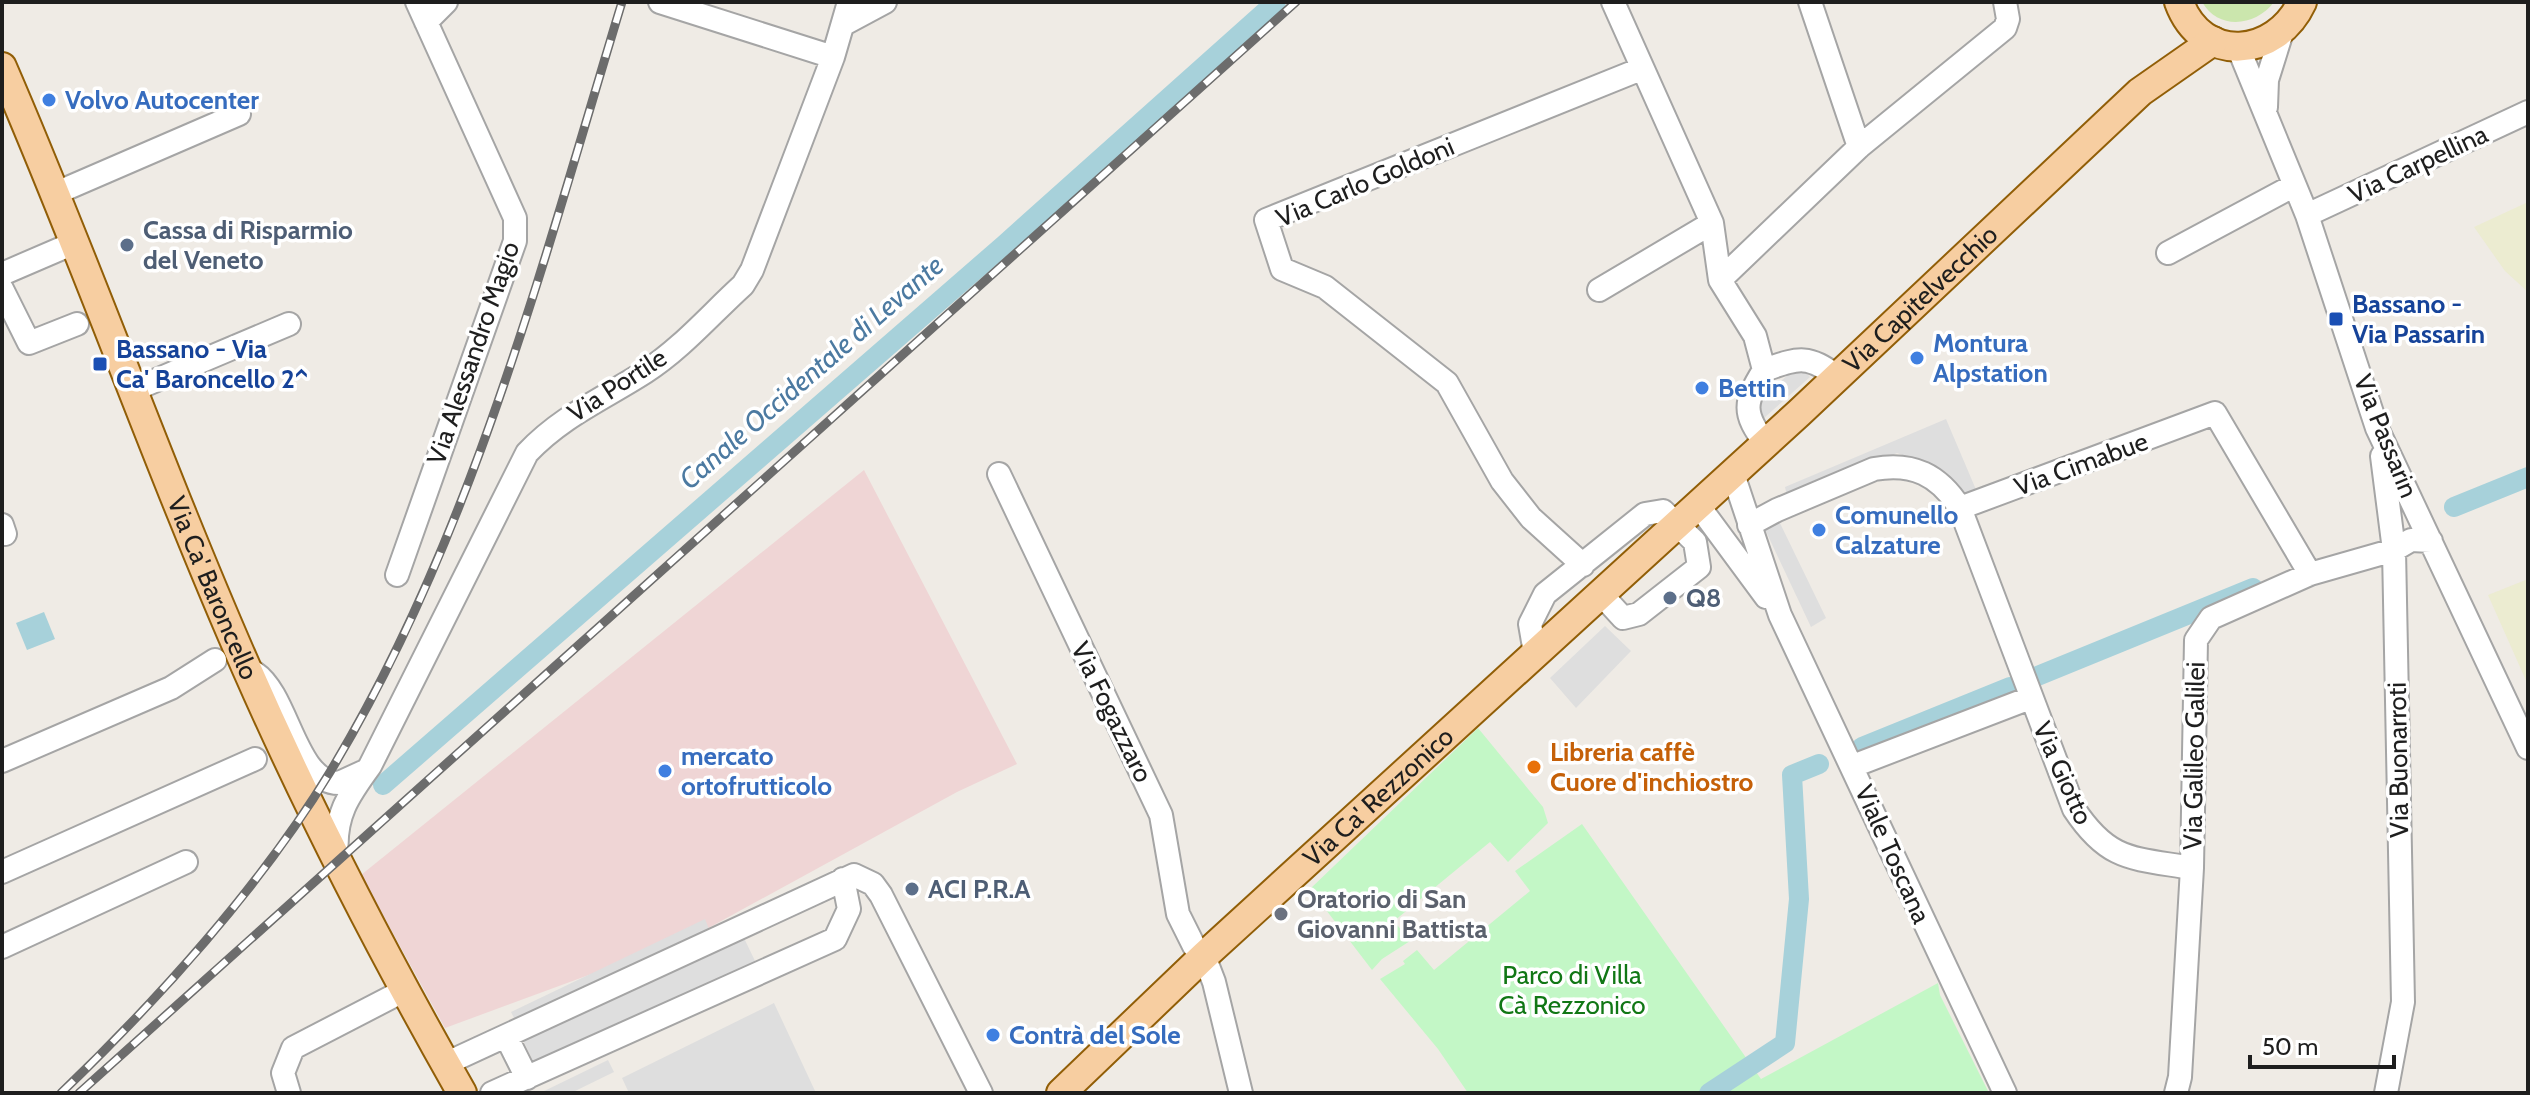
<svg xmlns="http://www.w3.org/2000/svg" width="2530" height="1095" font-family="Cabin,sans-serif">
  <rect width="100%" height="100%" fill="#efebe5"/>
  <path fill="#efd5d5" d="M864,470L1017,764L957,792L692,937L445,1028L361,875Z"/>
  <path fill="#ececd1" d="M2528,202V292L2505,271L2474,227Z
    M2528,579V685L2488,595Z"/>
  <path fill="#cbe6ad" d="M2202,2H2274C2256,26 2219,31 2202,2Z"/>
  <path fill="#c3f7c6" d="M1478,728L1543,807L1548,823L1508,862L1490,842L1394,921L1410,941L1382,959L1372,970L1310,889Z
    M1582,824L1761,1079L1938,983L1940,995L1989,1093H1468L1438,1049L1380,979L1405,964L1403,961L1417,950L1434,970L1530,891L1515,871Z"/>
  <path fill="#dedede" d="M1799,365L1810,377L1764,418L1753,406Z
    M1946,419L1977,492L1963,498L1946,472L1897,453L1788,500L1785,487Z
    M1776,515L1826,618L1811,627L1762,523Z
    M1605,626L1631,651L1576,708L1550,678Z
    M705,919L709,929L516,1022L511,1012Z
    M743,936L756,963L536,1067L523,1040Z
    M774,1003L816,1093H629L622,1078Z
    M608,1060L614,1072L571,1093H540Z"/>
  <path fill="#a7d1da" d="M44,612L55,639L27,650L16,623Z"/>
  <g fill="none" stroke-linecap="round" stroke-linejoin="round">
    <path stroke="#a7d1da" stroke-width="20" d="M2454,507L2528,477
      M2035,677L2253,588
      M1862,747L2010,687
      M383,785L1004,245L1276,2
      M1709,1093L1785,1043L1799,899L1792,775L1819,764"/>
    <g stroke="#a5a5a5" stroke-width="26">
      <path id="minor" d="M660,2L833,57
        M1613,2L1712,223L1720,280L1755,336L1764,370C1744,402 1742,413 1766,444
        M1810,2L1859,147
        M426,22L446,2
        M844,24L885,2
        M2238,47L2307,215L2377,428L2528,748
        M2266,107L2267,80L2282,32
        M54,194L239,114
        M2307,215L2528,112
        M2168,253L2293,186
        M2,274L74,243
        M1720,280L1859,147L2005,28L2008,19L2005,2
        M2,289L29,343L77,324
        M1599,290L1712,223
        M1764,370C1799,358 1807,354 1838,377
        M133,390L289,324
        M2382,456L2394,550L2403,1002L2386,1093
        M999,474L1161,815L1178,914L1194,946L1204,956L1214,982L1241,1093
        M1733,474L1780,615L2005,1093
        M1698,505L1766,597
        M2,525L5,534
        M1749,525L1777,510L1874,469C1913,462 1939,475 1960,508
        M1583,565L1531,518L1502,481L1447,383L1325,287L1282,269L1266,220L1641,69
        M397,575L515,241V218L417,2
        M1535,653L1530,624L1545,594L1645,514L1663,511L1695,542L1699,567L1639,614L1623,618L1600,593
        M255,673C289,696 295,783 339,783L363,772
        M2,761L171,688L215,660
        M1853,766L2030,698
        M337,854C334,816 348,796 370,766L527,453C562,416 603,399 645,372C681,349 711,314 743,285L752,270L833,57L849,2
        M2192,868C2133,858 2109,862 2074,809L1960,508L2215,413L2310,574
        M2,872L255,759
        M2,947L186,862
        M507,1038L527,1078
        M445,1064L854,875L873,884L881,895L981,1093
        M289,1093L283,1073L293,1048L405,990
        M492,1093L835,939L849,909L843,879
        M2176,1093L2180,1077L2192,868L2196,640L2211,618L2310,574L2394,550L2411,540L2431,541"/>
    </g>
    <g stroke="#915e07" stroke-width="32">
      <g id="major">
        <path d="M2179,2C2202,65 2276,58 2302,2"/>
        <path id="s1" d="M2,67C88,265 159,469 246,667C310,813 383,954 462,1093"/>
        <path id="s2" d="M1061,1093L1204,956L1799,413L2140,92L2213,41"/>
      </g>
    </g>
    <use href="#minor" stroke="#fff" stroke-width="22"/>
    <use href="#major" stroke="#f7cea1" stroke-width="28"/>
    <g stroke="#6c6c6c" stroke-width="9">
      <path id="rail" d="M61,1093C157,1001 261,886 330,772C473,535 542,265 622,2
        M79,1093L1296,2"/>
    </g>
    <use href="#rail" stroke="#fff" stroke-width="6" stroke-dasharray="18" stroke-linecap="butt"/>
  </g>
  <g fill="#3f7fe0" stroke="#fff" stroke-width="3">
    <circle cx="49" cy="100" r="8"/>
    <circle cx="1917" cy="358" r="8"/>
    <circle cx="1702" cy="388" r="8"/>
    <circle cx="1819" cy="530" r="8"/>
    <circle cx="665" cy="771" r="8"/>
    <circle cx="993" cy="1035" r="8"/>
  </g>
  <g fill="#5c6f8a" stroke="#fff" stroke-width="3">
    <circle cx="127" cy="245" r="8"/>
    <circle cx="1670" cy="598" r="8"/>
    <circle cx="912" cy="889" r="8"/>
  </g>
  <g fill="#1a4fb4" stroke="#fff" stroke-width="3">
    <rect x="2328" y="311" width="16" height="16" rx="4"/>
    <rect x="92" y="356" width="16" height="16" rx="4"/>
  </g>
  <circle fill="#e8710a" stroke="#fff" stroke-width="3" cx="1534" cy="767" r="8"/>
  <circle fill="#6b7280" stroke="#fff" stroke-width="3" cx="1281" cy="914" r="8"/>
  <g text-anchor="middle" dominant-baseline="central" stroke-width="7" stroke-linejoin="round" paint-order="stroke">
    <g font-size="26" font-weight="bold" fill="#366cbe" stroke="#fff" text-anchor="start">
      <text x="65" y="100">Volvo Autocenter</text>
      <text x="1933" y="343">Montura<tspan x="1933" dy="30">Alpstation</tspan></text>
      <text x="1718" y="388">Bettin</text>
      <text x="1835" y="515">Comunello<tspan x="1835" dy="30">Calzature</tspan></text>
      <text x="681" y="756">mercato<tspan x="681" dy="30">ortofrutticolo</tspan></text>
      <text x="1009" y="1035">Contrà del Sole</text>
    </g>
    <g font-size="26" fill="#1e1e1e" stroke="#fff">
      <text transform="translate(2418 164) rotate(-25)">Via Carpellina</text>
      <text transform="translate(1365 182) rotate(-23)">Via Carlo Goldoni</text>
      <text stroke="none"><textPath href="#s2" startOffset="1170">Via Capitelvecchio</textPath></text>
      <text transform="translate(473 353) rotate(-71)">Via Alessandro Magio</text>
      <text transform="translate(617 385) rotate(-33)">Via Portile</text>
      <text transform="translate(2386 436) rotate(68)">Via Passarin</text>
      <text transform="translate(2081 464) rotate(-20)">Via Cimabue</text>
      <text stroke="none"><textPath href="#s1" startOffset="562">Via Ca' Baroncello</textPath></text>
      <text transform="translate(1112 712) rotate(64)">Via Fogazzaro</text>
      <text transform="translate(2194 756) rotate(-89)">Via Galileo Galilei</text>
      <text transform="translate(2398 760) rotate(-91)">Via Buonarroti</text>
      <text transform="translate(2063 773) rotate(66)">Via Giotto</text>
      <text stroke="none"><textPath href="#s2" startOffset="434">Via Ca' Rezzonico</textPath></text>
      <text transform="translate(1893 854) rotate(66)">Viale Toscana</text>
    </g>
    <g font-size="26" font-weight="bold" fill="#4e5e75" stroke="#fff" text-anchor="start">
      <text x="143" y="230">Cassa di Risparmio<tspan x="143" dy="30">del Veneto</tspan></text>
      <text x="1686" y="598">Q8</text>
      <text x="928" y="889">ACI P.R.A</text>
    </g>
    <g font-size="26" font-weight="bold" fill="#164399" stroke="#fff" text-anchor="start">
      <text x="2352" y="304">Bassano -<tspan x="2352" dy="30">Via Passarin</tspan></text>
      <text x="116" y="349">Bassano - Via<tspan x="116" dy="30">Ca' Baroncello 2^</tspan></text>
    </g>
    <g font-size="26" font-weight="bold" fill="#c56008" stroke="#fff" text-anchor="start">
      <text x="1550" y="752">Libreria caffè<tspan x="1550" dy="30">Cuore d'inchiostro</tspan></text>
    </g>
    <g font-size="26" font-weight="bold" fill="#5b616d" stroke="#fff" text-anchor="start">
      <text x="1297" y="899">Oratorio di San<tspan x="1297" dy="30">Giovanni Battista</tspan></text>
    </g>
    <g font-size="26" fill="#117715" stroke="#fff">
      <text x="1572" y="975">Parco di Villa<tspan x="1572" dy="30">Cà Rezzonico</tspan></text>
    </g>
    <g font-size="28" font-style="italic" fill="#4c7aa1" stroke="#fff">
      <text transform="translate(811 372) rotate(-41)">Canale Occidentale di Levante</text>
    </g>
  </g>
  <rect width="2530" height="1095" fill="none" stroke="#1e1e1e" stroke-width="8"/>
  <path d="M2250 1055v12h144v-12" fill="none" stroke="#1e1e1e" stroke-width="4"/>
  <text x="2262" y="1055" font-size="24" fill="#1e1e1e" stroke="#ffffff" stroke-width="6" paint-order="stroke">50 m</text>
</svg>
